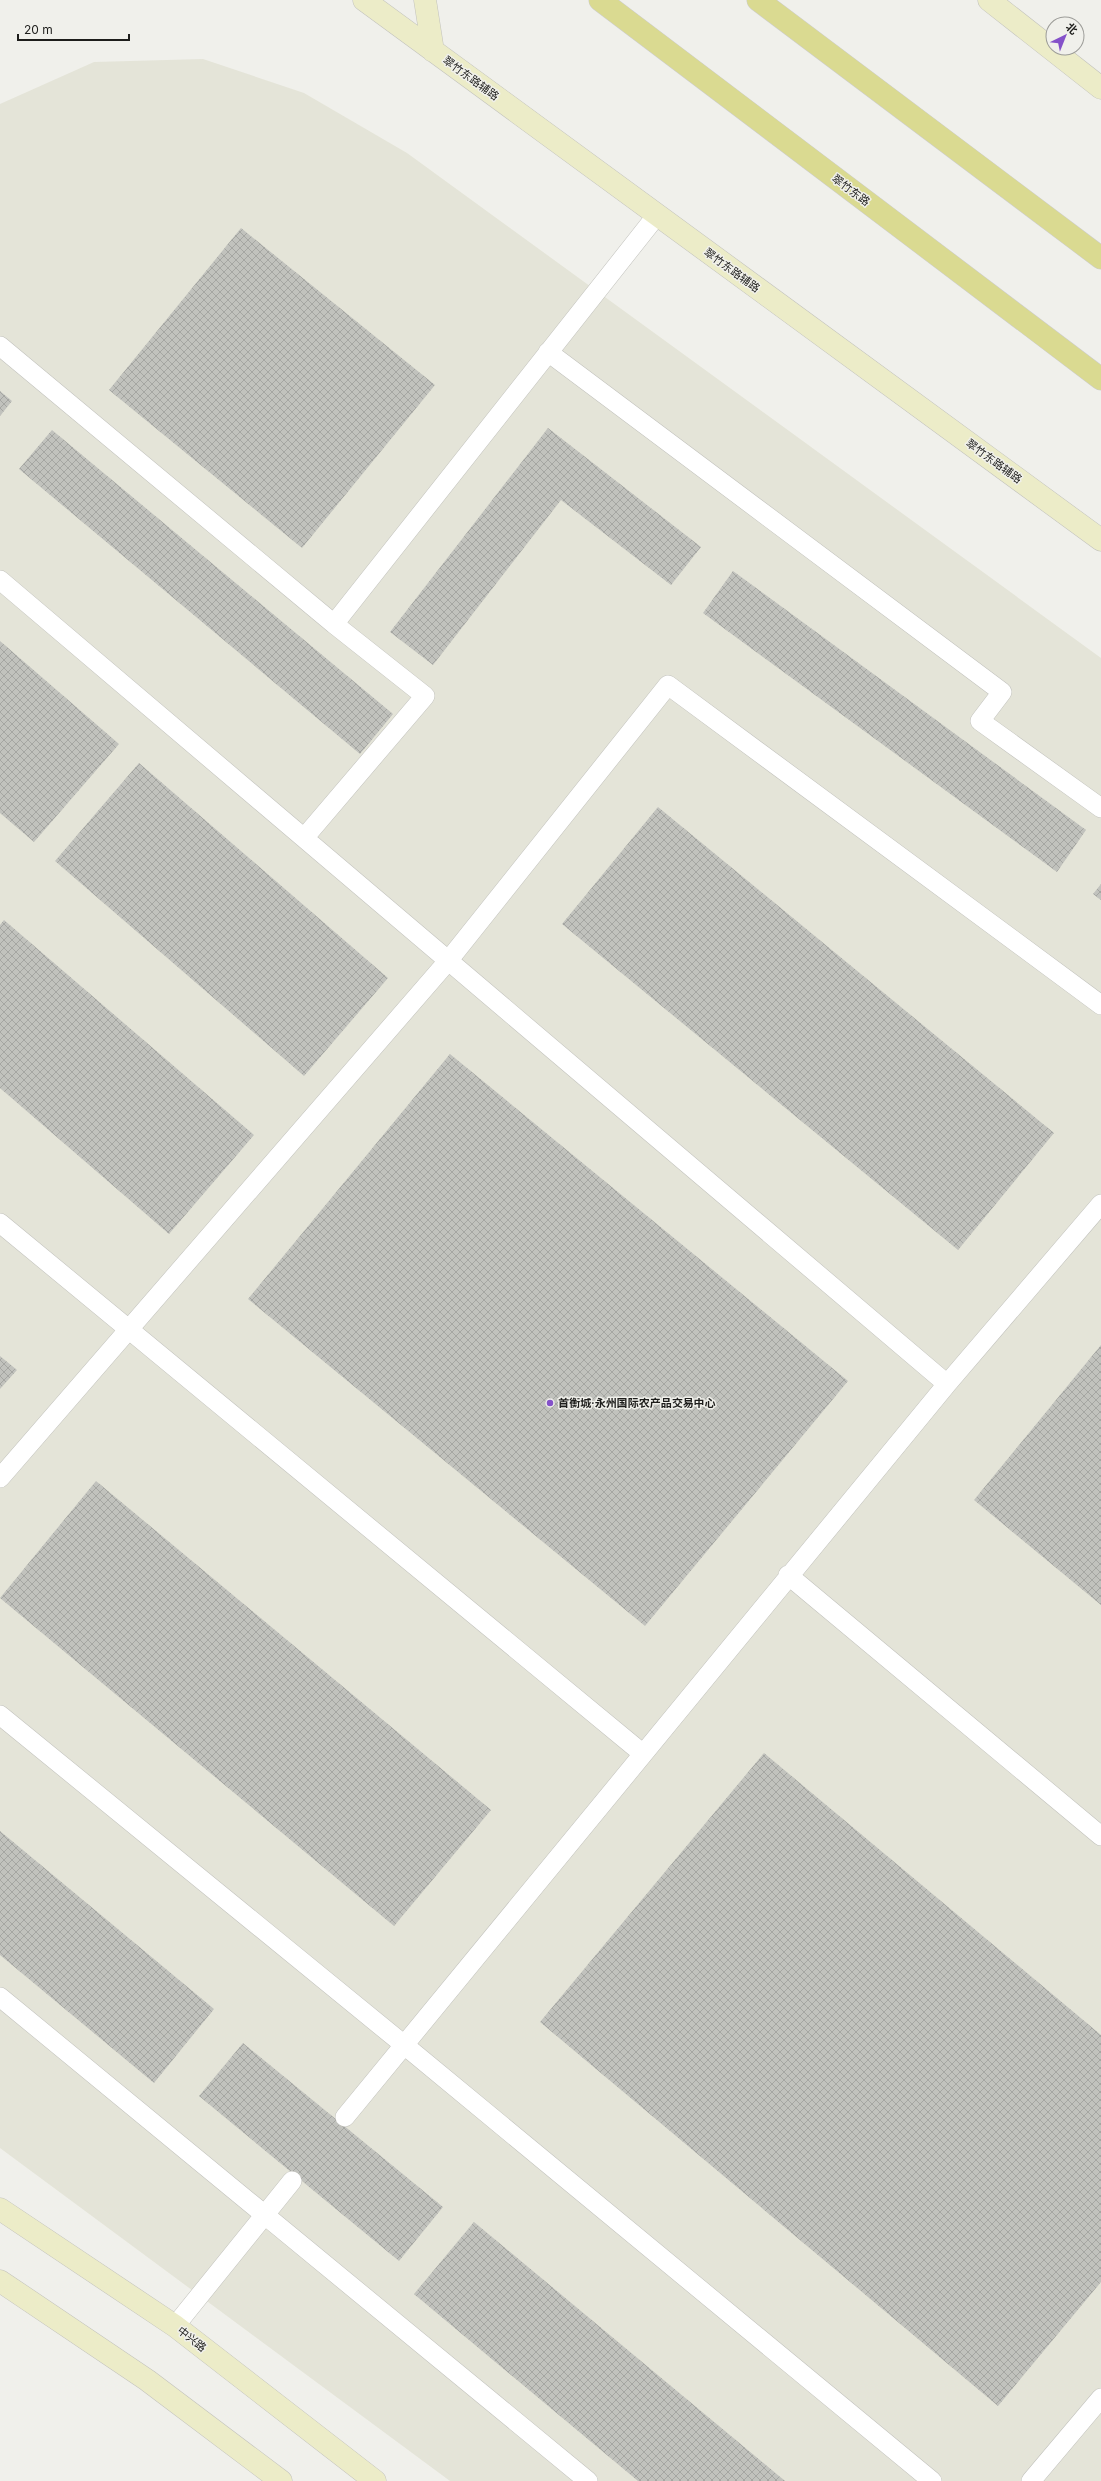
<svg xmlns="http://www.w3.org/2000/svg" width="1101" height="2481" font-family="Inter,'Noto Sans SC',sans-serif">
  <defs>
    <pattern id="building-cross-hatch" width="8" height="8" patternUnits="userSpaceOnUse"><rect width="8" height="8" fill="#c1c2bd"/><path d="M0 0l8 8M0 8l8-8" fill="none" stroke="#a5a6a2"/></pattern>
  </defs>
  <rect width="100%" height="100%" fill="#f0f0eb"/>
  <path fill="#e4e4d8" d="M203,59L304,93L407,153L1101,658V2481H450L0,2148V104L94,62Z"/>
  <path fill="url(#building-cross-hatch)" d="M241,228L435,385L302,548L109,390Z
    M0,391L12,401L0,416Z
    M548,428L701,547L671,585L561,500L433,665L390,632Z
    M52,430L393,714L360,754L19,469Z
    M733,571L1086,830L1057,872L703,613Z
    M0,641L119,744L34,842L0,813Z
    M139,763L388,978L304,1076L55,861Z
    M658,807L1054,1133L958,1250L562,924Z
    M1101,884V900L1093,894Z
    M4,920L254,1135L169,1234L0,1088V925Z
    M450,1054L848,1381L645,1626L248,1299Z
    M1101,1345V1605L974,1500Z
    M0,1356L17,1370L0,1389Z
    M96,1481L491,1810L394,1926L0,1598Z
    M764,1753L1101,2035V2282L998,2406L540,2022Z
    M0,1831L214,2009L154,2083L0,1955Z
    M243,2043L443,2207L399,2261L199,2096Z
    M474,2222L785,2481H638L414,2294Z"/>
  <g fill="none" stroke-linecap="round" stroke-linejoin="round">
    <g stroke="#c2c2bd" stroke-width="20">
      <path id="lane" d="M0,346L334,624L657,215
        M548,352L1002,692L980,721L1101,808
        M0,580L947,1384
        M304,838L425,696L334,624
        M0,1223L642,1753
        M0,1478L448,961L668,685L1101,1005
        M788,1575L1101,1836
        M0,1715L403,2044L932,2481
        M0,1997L588,2481
        M345,2117L947,1384L1101,1204
        M175,2326L292,2181
        M1031,2481L1101,2398"/>
    </g>
    <g stroke="#c2c2bd" stroke-width="23">
      <path id="secondary" d="M364,0L1101,540
        M425,0L433,51
        M989,0L1101,88
        M0,2209L175,2326L375,2481
        M0,2281L147,2380L281,2481"/>
    </g>
    <g stroke="#cdcdcd" stroke-width="23">
      <path id="primary" d="M600,0L1101,379
        M758,0L1101,258"/>
    </g>
    <use href="#lane" stroke="#fff" stroke-width="19"/>
    <use href="#secondary" stroke="#ececc8" stroke-width="22"/>
    <use href="#primary" stroke="#dada91" stroke-width="22"/>
  </g>
  <circle fill="#8451c9" stroke="#f0f0eb" stroke-width="1.5" cx="550" cy="1403" r="4"/>
  <g text-anchor="middle" dominant-baseline="central" stroke-width="3" stroke-linejoin="round" paint-order="stroke">
    <g font-size="11" fill="#1d1d1b" stroke="#f0f0eb">
      <text transform="translate(471 78) rotate(36)">翠竹东路辅路</text>
      <text transform="translate(851 190) rotate(37)">翠竹东路</text>
      <text transform="translate(732 270) rotate(36)">翠竹东路辅路</text>
      <text transform="translate(994 461) rotate(36)">翠竹东路辅路</text>
      <text transform="translate(192 2339) rotate(38)">中兴路</text>
    </g>
    <g font-size="11" font-weight="bold" fill="#1d1d1b" stroke="#f0f0eb" text-anchor="start">
      <text x="558" y="1403">首衡城·永州国际农产品交易中心</text>
    </g>
  </g>
  <g transform="translate(1065 36) rotate(43)"><circle r="19" fill="#f0f0eb" stroke="#9c9c98"/>
  <path d="M0-3L7 15L0 10L-7 15Z" fill="#8451c9"/>
  <text y="-6" font-size="11" font-weight="bold" text-anchor="middle" fill="#1d1d1b">北</text>
  </g>
  <path d="M18 34v6h111v-6" fill="none" stroke="#1d1d1b" stroke-width="2"/>
  <text x="24" y="34" font-size="12" fill="#1d1d1b" stroke="#f0f0eb" stroke-width="3" paint-order="stroke">20 m</text>
</svg>
